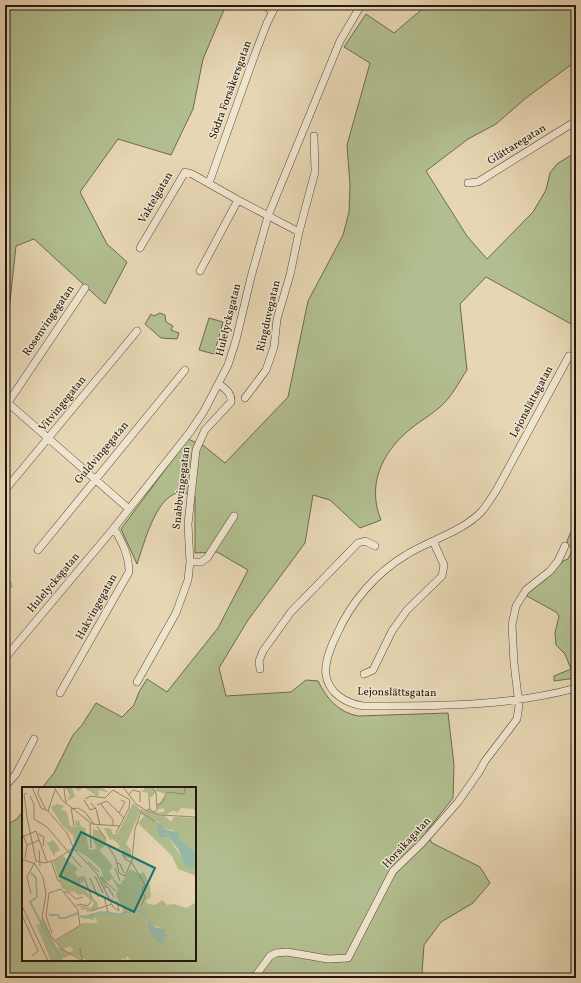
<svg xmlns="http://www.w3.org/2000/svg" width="581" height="983" font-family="Vollkorn,serif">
  <rect width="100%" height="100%" fill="#e7d6b3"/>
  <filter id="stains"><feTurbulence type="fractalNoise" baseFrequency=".005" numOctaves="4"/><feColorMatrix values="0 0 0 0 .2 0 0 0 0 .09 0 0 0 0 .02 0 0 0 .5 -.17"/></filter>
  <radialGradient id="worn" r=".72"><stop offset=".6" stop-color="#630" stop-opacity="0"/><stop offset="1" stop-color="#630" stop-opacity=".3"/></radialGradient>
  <path fill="#b2be8f" stroke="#6c6b4e" d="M5,5H226L203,59L193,109L171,155L118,139L80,192L107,244L127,262L105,304L34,239L16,246L8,320L5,322Z
    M427,5H576V61L526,98L496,124L468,139L426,171L467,236L487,259L533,212L546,190L550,173L557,164L576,152V323L573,325L486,277L460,304L467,370C459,382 451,398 440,407C430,416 418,422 408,431C381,454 367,486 381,520L360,528L330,500L313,495L305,543L248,620L219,668L226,696L291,692L306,680L318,681C327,699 338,712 358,716L448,713L454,765L453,798L426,832L432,843L480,867L490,883L473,903L441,922L424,945L422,973L409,978H5V826L17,819L23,811V960H195V788H42L54,773L73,735L82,725L96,703L122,717L134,705L139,692L147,679L167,692L218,628L248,570L217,552L195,553V496C190,495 182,491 177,493C155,499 144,544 137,564L121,529L188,439L204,446L225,463L288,397L308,301L343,235L349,212L350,185L347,145L370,63L344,47L366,14L394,33Z
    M160,313L165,315L166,322L173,326L171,330L179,333L177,339L161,338L145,324L151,314L154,316Z
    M209,318L223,322L214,354L199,350Z
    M573,527H576V678L554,681V676L571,669L565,654L556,645L555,633L559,616L556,612L525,595L546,579L563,561L568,559L571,553V547L567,545V541Z"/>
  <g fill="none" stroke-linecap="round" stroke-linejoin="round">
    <g stroke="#564837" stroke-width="8">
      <path id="street" d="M263,5L273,11
        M209,183L255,54L267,23L276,5
        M468,183L478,182L576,121
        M140,248L185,172L192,174L238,200L299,232L315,172L314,136
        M200,271L238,200
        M569,356L496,491C491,498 487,505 482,511C464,531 428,541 406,555C376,573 351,602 337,634C331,646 324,662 326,675C329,694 346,703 363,706C434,706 507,707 576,688
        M245,398L266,370L274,347L277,319L290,275L299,232
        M8,403L129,509
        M5,407L85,288
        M5,490L137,331
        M38,550L185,370
        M190,562H201L207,558L234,516
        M5,588L8,585
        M5,658L114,528L190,432L204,411L228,365L236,340L251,277L268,216L340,41L361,5
        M260,669L259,661L263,651L291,612L358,543L365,541L375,546
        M364,674L373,670L392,631L407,610L442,576L444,565L433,541
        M137,682L176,613L188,580L190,562L188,524L196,450L205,430L231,402C232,393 225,389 219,384
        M60,693L129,572C129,555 122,542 114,528
        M5,786L16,774L34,739
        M254,978L270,956L276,953L287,952L328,959L348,958L393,871L422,843L458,802L479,772L485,761L517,719L519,705L514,663L512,625L516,606L526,590L550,571L558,561L565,546"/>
    </g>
    <use href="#street" stroke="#efe4ce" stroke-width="7"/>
  </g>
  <g text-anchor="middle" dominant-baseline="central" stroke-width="3" stroke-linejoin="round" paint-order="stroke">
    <g font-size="11" fill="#25180e" stroke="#efe4ce">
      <text transform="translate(231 90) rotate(-70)">Södra Forsåkersgatan</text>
      <text transform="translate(517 145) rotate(-32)">Glättaregatan</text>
      <text transform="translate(156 198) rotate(-60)">Vaktelgatan</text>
      <text transform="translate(269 316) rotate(-77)">Ringduvegatan</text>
      <text transform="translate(229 320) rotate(-76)">Hulelycksgatan</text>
      <text transform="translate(49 321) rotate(-56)">Rosenvingegatan</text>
      <text transform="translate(532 402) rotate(-62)">Lejonslättsgatan</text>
      <text transform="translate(63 404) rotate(-51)">Vitvingegatan</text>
      <text transform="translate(102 453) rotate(-50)">Guldvingegatan</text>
      <text transform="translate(182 488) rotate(-83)">Snabbvingegatan</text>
      <text transform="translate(54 583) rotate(-50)">Hulelycksgatan</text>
      <text transform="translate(97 607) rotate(-61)">Hakvingegatan</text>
      <text transform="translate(397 693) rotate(1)">Lejonslättsgatan</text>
      <text transform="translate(407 843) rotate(-47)">Horsikagatan</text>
    </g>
  </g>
  <g transform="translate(22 787)">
    <rect width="174" height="174" fill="#e7d6b3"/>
    <path d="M43,0H79L87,6L77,3L76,10L62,0L57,4L50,0L53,10L45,14L48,8ZM122,0H130L134,3V0H174V28L172,22L159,21L155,26L152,23L143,28L133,25H143L141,21L135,23V19L144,7L134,4L130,10L126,11V6L117,4L122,3ZM111,16L119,23L104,57L109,63V71H102L100,62H96L98,59L91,52L88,53L82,41L89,42L91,48L96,46ZM35,17L43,19L39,22L45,25L48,39L54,40L53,34L57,33L59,40L63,41L67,63L75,62L71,53V42L78,44L84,52V58L77,63L91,79L87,84L96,97H99L108,82L117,87L122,85L128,99L129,110L124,114L126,117L134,118L140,113L145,118L152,117L165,121L174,115V174H106L108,172L105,169L103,172L105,174L100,171L99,174H67L45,165L52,164L48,159L41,162L34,154L61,136H75L74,130L71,133L58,129L84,124L100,127L101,123L94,108L96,102L90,91L87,95L83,93L85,99H82L78,91L81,89L79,82L67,71L56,64L54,65L51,48L40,38L29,20ZM129,137L142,142L148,151L142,150V155L139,156L126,141ZM121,23L143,29L149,35L152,30L174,31V71L173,65L157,52V49L150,43L142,42L139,36L132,33L141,51L146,50L162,74L174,82V89L156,82L150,69L116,36L122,29L119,27ZM23,53L26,56L31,53L35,58L38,64L33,65V70ZM41,69L56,82L53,85L55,90L62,89L65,92L57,97L75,115L77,122L65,125L64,122L60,123L57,118L69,121L72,116L61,107L56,108L52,104L47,105L40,101L31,75ZM20,131L35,161L37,160L49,168L39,172L40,174H29L14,137H16L19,144L17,138Z" fill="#b2be8f" fill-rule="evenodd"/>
    <path d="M134,36H139L142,42L157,46V52L173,65L174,82L163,78L156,62L146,50L138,51ZM126,132L133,140L142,142L148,152L142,150V156L139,157L131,150L126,141Z" fill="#97b9a9"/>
    <path fill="none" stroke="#97b9a9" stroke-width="2" d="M9,86L14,91L15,110L8,115L29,154M27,128H36L37,131H43L56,126M58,129L63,131L78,125L94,128L115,123L121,126L125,132M29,155L40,174"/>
    <path fill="none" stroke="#998a71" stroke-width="1" d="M10,0L19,21L26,24L45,46L52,62L75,87L91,120L97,124L95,114M17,0L16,7L24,23M32,0L40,13L70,37L98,39M101,0L114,17L125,24L139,28L174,30M42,1L44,17M5,6L2,7L5,30L14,74M107,7L111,3L118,5V15M8,9L12,17V32L25,40L59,80M127,11L128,23M63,12L69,9L83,11L91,3L108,13M62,13L68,23L74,21M69,16L74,22L78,38M78,16L91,33V39M75,18L85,14L102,31M135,18L140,16L145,5L162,7L163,1L174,0M49,21L52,39M50,22L56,21L63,25L72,37M26,24L33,3M125,24L126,22L133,25L135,22L134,6L130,0M119,25L135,36M97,26L103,15L99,13M68,36L69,61M75,39L84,52M0,46L5,58L3,71M94,46L107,21L108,13M16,47L22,50L21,59M0,50L14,44L25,75M5,58L18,53M86,59L94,72L97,86L103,89L110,73L113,42L120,22M17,63L18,79M100,67L103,72L110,76M0,72L13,77L21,90L24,107L20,130L29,149L40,162L61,174M14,74L23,76L33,73L51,61M29,74L36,94H39M66,75L77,85M95,76L98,77L102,86M110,76L123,98L120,103L123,110L119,119M93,81L98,94M73,89L81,106M78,90L94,104M68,91L76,110M63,93L70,111M82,100H86L92,110M42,105H46L54,112L61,110M9,107L5,90L13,75M82,110L86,125M0,119L26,174M54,119L58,117L66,119L69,114M69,124L90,117M0,128L16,164L10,169M30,146L24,129L27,106L39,102L56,123L58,139M32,154L59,138M58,161L60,173"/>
    <path fill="#0f766e" fill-opacity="0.15" stroke="#0f766e" stroke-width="2" d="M59,45L133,81L112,125L38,89Z"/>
    <rect width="174" height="174" fill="none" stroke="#25180e" stroke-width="2"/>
  </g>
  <rect width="581" height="983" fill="none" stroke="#e7d6b3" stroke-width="20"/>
  <rect x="6" y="6" width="569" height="971" fill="none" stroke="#25180e" stroke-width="2"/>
  <rect x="10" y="10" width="561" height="963" fill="none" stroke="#25180e"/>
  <rect width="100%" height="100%" filter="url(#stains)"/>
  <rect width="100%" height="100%" fill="url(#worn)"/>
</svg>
